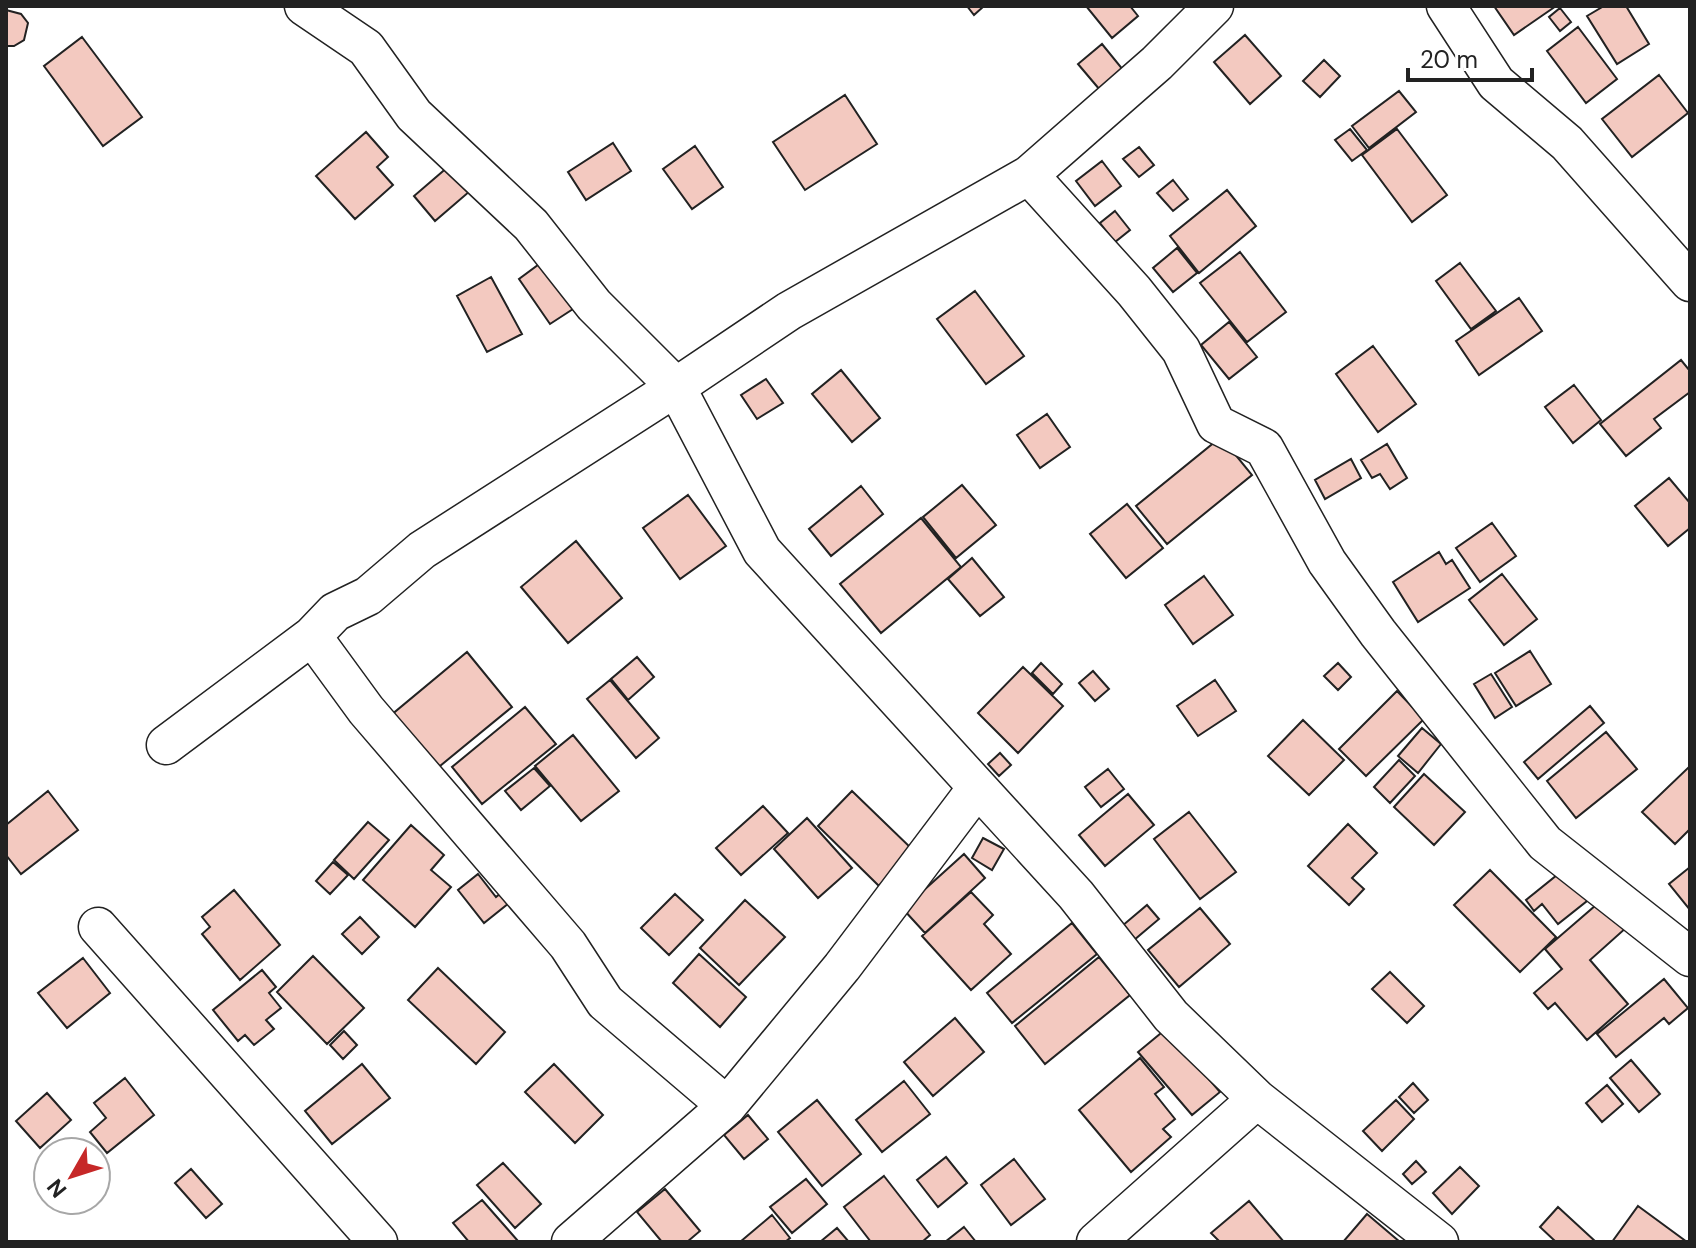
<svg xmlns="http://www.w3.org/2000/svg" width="1696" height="1248" font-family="'DM Sans',sans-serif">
  <rect width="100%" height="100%" fill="#fff"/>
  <path fill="#f3c9c0" stroke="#222" stroke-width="2" d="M967,6H984L974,15Z
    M1086,6H1130L1138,16L1112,38Z
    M1494,6H1556L1514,35Z
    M1604,6H1626L1649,44L1617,64L1587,16Z
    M1560,8L1571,22L1560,31L1549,17Z
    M6,10L21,14L28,23L24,40L14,46H6Z
    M1578,27L1617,79L1586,103L1547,51Z
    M1245,35L1281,76L1250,104L1214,62Z
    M82,37L142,117L103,146L44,66Z
    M1102,44L1124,71L1100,90L1078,64Z
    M1324,60L1340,76L1320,97L1303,81Z
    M1659,75L1688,113L1632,157L1602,119Z
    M1399,91L1416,112L1369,148L1352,126Z
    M845,95L877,144L805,190L773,142Z
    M1350,129L1367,150L1352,161L1335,140Z
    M1397,129L1447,195L1412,222L1362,155Z
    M366,132L388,157L377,167L393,185L355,219L316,176Z
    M613,143L631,171L586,200L568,172Z
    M695,146L723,187L692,209L663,169Z
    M1139,147L1154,165L1139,177L1123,159Z
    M1102,161L1121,186L1095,206L1076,181Z
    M449,166L470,191L435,221L414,196Z
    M1173,180L1188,199L1173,211L1157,193Z
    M1227,190L1256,226L1199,273L1170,236Z
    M1115,211L1130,230L1115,242L1100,223Z
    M1177,248L1197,273L1173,292L1153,268Z
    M1240,252L1286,312L1247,342L1200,283Z
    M542,262L573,309L550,324L519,279Z
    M1460,263L1496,311L1471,329L1436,281Z
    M491,277L522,334L487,352L457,296Z
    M975,291L1024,356L986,384L937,319Z
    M1519,298L1542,331L1479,375L1456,341Z
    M1229,322L1257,357L1229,379L1201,345Z
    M1373,346L1416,404L1378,432L1336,374Z
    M1681,360L1690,371V392L1654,419L1661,428L1626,456L1600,424Z
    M841,370L880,418L852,442L812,394Z
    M766,379L783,403L757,419L741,395Z
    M1574,385L1601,420L1573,443L1545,407Z
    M1047,414L1070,447L1040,468L1017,435Z
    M1221,437L1252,475L1167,544L1136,506Z
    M1387,444L1407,478L1390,489L1380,474L1372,478L1361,460Z
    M1351,459L1361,478L1325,499L1315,480Z
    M1669,478L1690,503V528L1668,546L1635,506Z
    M962,485L996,525L956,558L923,517Z
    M861,486L883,514L831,556L809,529Z
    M688,495L726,546L680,579L643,528Z
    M1127,504L1163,548L1126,578L1090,534Z
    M921,518L961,567L881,633L840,584Z
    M1492,523L1516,556L1480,582L1456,548Z
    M576,541L622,598L568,643L521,587Z
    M1439,552L1446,564L1452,560L1470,588L1418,622L1393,582Z
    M972,558L1004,597L980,616L948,579Z
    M1502,574L1537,619L1504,645L1469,600Z
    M1204,576L1233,615L1193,644L1165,605Z
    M1530,651L1551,684L1516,706L1495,673Z
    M467,652L512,707L429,775L384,721Z
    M637,657L654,677L628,700L611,679Z
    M1041,663L1062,684L1053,694L1032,673Z
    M1338,663L1351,677L1338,690L1324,676Z
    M1023,667L1063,706L1018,753L978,713Z
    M1093,671L1109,689L1095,701L1079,683Z
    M1491,674L1512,707L1495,718L1474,684Z
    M610,680L659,738L636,758L587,699Z
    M1215,680L1236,711L1198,736L1177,706Z
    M1397,691L1424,719L1366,776L1339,749Z
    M1590,706L1604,723L1538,779L1524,762Z
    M525,707L556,744L482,804L452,767Z
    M1303,720L1344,760L1309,795L1268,756Z
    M1422,728L1441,744L1418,773L1398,756Z
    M1606,732L1637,769L1576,818L1547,781Z
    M573,735L619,791L581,821L535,766Z
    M1000,753L1011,765L999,776L988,764Z
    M1399,760L1415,776L1390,803L1374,787Z
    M1690,766V829L1675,844L1642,812Z
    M534,768L550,786L521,810L505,791Z
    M1108,769L1124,789L1101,807L1085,787Z
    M1424,774L1465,812L1434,845L1394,807Z
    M48,791L78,830L21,874L6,855V825Z
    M852,791L913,850L879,886L818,826Z
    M1128,794L1154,825L1105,866L1079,835Z
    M763,806L788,833L741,875L716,848Z
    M1189,812L1236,872L1200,899L1154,839Z
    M807,818L852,868L818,898L774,849Z
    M368,822L389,840L354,879L334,860Z
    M1348,824L1377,853L1352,878L1364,889L1349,905L1308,866Z
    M411,825L444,855L431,870L451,887L415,927L363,880Z
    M983,838L1004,849L992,870L972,858Z
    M964,854L985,878L925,933L903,909Z
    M333,862L348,875L330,894L316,881Z
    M1567,867L1592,897L1558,924L1542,904L1534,911L1526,900Z
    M1690,867V910L1669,884Z
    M1490,870L1556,937L1520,972L1454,905Z
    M478,874L496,897L501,893L509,903L484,923L458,890Z
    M234,890L280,945L240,980L202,934L210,927L202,917Z
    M971,892L993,915L984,924L1011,954L971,990L922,936Z
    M675,894L703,920L669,955L641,928Z
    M1603,899L1627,927L1590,960L1628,1004L1587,1040L1555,1003L1548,1009L1534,993L1562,969L1545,949Z
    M745,900L785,937L739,985L700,948Z
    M1147,905L1159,919L1134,940L1122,926Z
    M1200,908L1230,944L1179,987L1148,950Z
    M360,917L379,937L362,954L342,934Z
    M1072,923L1097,954L1012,1023L987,993Z
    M699,954L746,997L720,1027L673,983Z
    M313,956L364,1008L327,1044L277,992Z
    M1099,957L1130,995L1045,1064L1015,1026Z
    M83,958L110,993L67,1028L38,993Z
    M438,968L505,1032L476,1064L408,1000Z
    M262,970L276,987L269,993L281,1008L266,1020L274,1029L254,1045L245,1035L238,1041L213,1010Z
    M1390,972L1424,1006L1407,1023L1372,989Z
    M1664,979L1688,1008L1669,1024L1664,1018L1616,1057L1597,1034Z
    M955,1018L984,1052L933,1096L904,1062Z
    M1166,1029L1220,1092L1192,1115L1138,1052Z
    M344,1031L357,1045L343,1059L330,1045Z
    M1140,1058L1164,1087L1155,1094L1175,1119L1163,1129L1171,1137L1131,1172L1079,1110Z
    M1631,1060L1660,1094L1639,1112L1610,1078Z
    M362,1064L390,1098L332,1144L305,1111Z
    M554,1064L603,1115L575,1143L525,1092Z
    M125,1078L154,1115L107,1153L90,1132L106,1118L94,1103Z
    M904,1081L930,1114L882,1152L856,1120Z
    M1413,1083L1428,1100L1414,1113L1399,1097Z
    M1607,1085L1623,1104L1602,1122L1586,1103Z
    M47,1093L71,1120L40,1148L16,1121Z
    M817,1100L861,1154L822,1186L778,1132Z
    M1396,1100L1414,1119L1382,1151L1363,1131Z
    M748,1115L768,1139L744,1159L724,1135Z
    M946,1157L967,1183L938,1207L917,1180Z
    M1014,1159L1045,1199L1011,1225L981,1185Z
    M1416,1161L1426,1172L1412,1184L1403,1174Z
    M503,1163L541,1204L515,1228L477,1185Z
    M1460,1167L1479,1186L1452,1214L1433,1193Z
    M191,1169L222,1204L206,1218L175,1183Z
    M884,1176L930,1235L922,1242H871L844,1207Z
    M806,1179L827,1204L792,1233L770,1207Z
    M665,1189L700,1231L687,1242H662L637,1212Z
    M482,1200L518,1241L517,1242H469L453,1223Z
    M1249,1201L1284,1242H1220L1211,1233Z
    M1638,1206L1687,1242H1612Z
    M1558,1207L1596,1242H1556L1540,1227Z
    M1367,1214L1400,1242H1343Z
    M772,1215L790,1238L785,1242H740Z
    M964,1227L976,1242H945Z
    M837,1228L849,1242H820Z"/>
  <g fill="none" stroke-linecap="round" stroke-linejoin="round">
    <g stroke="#222" stroke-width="41">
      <path id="street" d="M304,6L366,48L414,115L531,225L594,305L676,387L762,551L1076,895L1171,1016L1257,1099L1439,1242
        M1446,6L1496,83L1567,143L1690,282
        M1029,175L1134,291L1181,350L1216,424L1264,448L1327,562L1378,633L1545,843L1690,957
        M312,636L366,710L568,945L605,1002L727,1106
        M166,745L312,636L335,612L368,596L422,550L676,387L789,311L1029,175L1157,63L1214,6
        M98,927L378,1242
        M571,1242L727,1106L842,967L977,788
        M1096,1242L1257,1099"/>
    </g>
    <use href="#street" stroke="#fff" stroke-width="38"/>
  </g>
  <rect width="1696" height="1248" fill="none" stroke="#222222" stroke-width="16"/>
  <g transform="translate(72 1176) rotate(231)"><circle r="38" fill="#ffffff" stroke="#a7a7a7" stroke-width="2"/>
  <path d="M0-6L14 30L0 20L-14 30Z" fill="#c62828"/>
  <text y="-12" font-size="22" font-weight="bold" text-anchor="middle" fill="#222222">N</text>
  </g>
  <path d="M1408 68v12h124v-12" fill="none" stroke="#222222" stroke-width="4"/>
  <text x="1420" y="68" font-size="24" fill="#222222" stroke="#ffffff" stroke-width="6" paint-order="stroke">20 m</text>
</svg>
